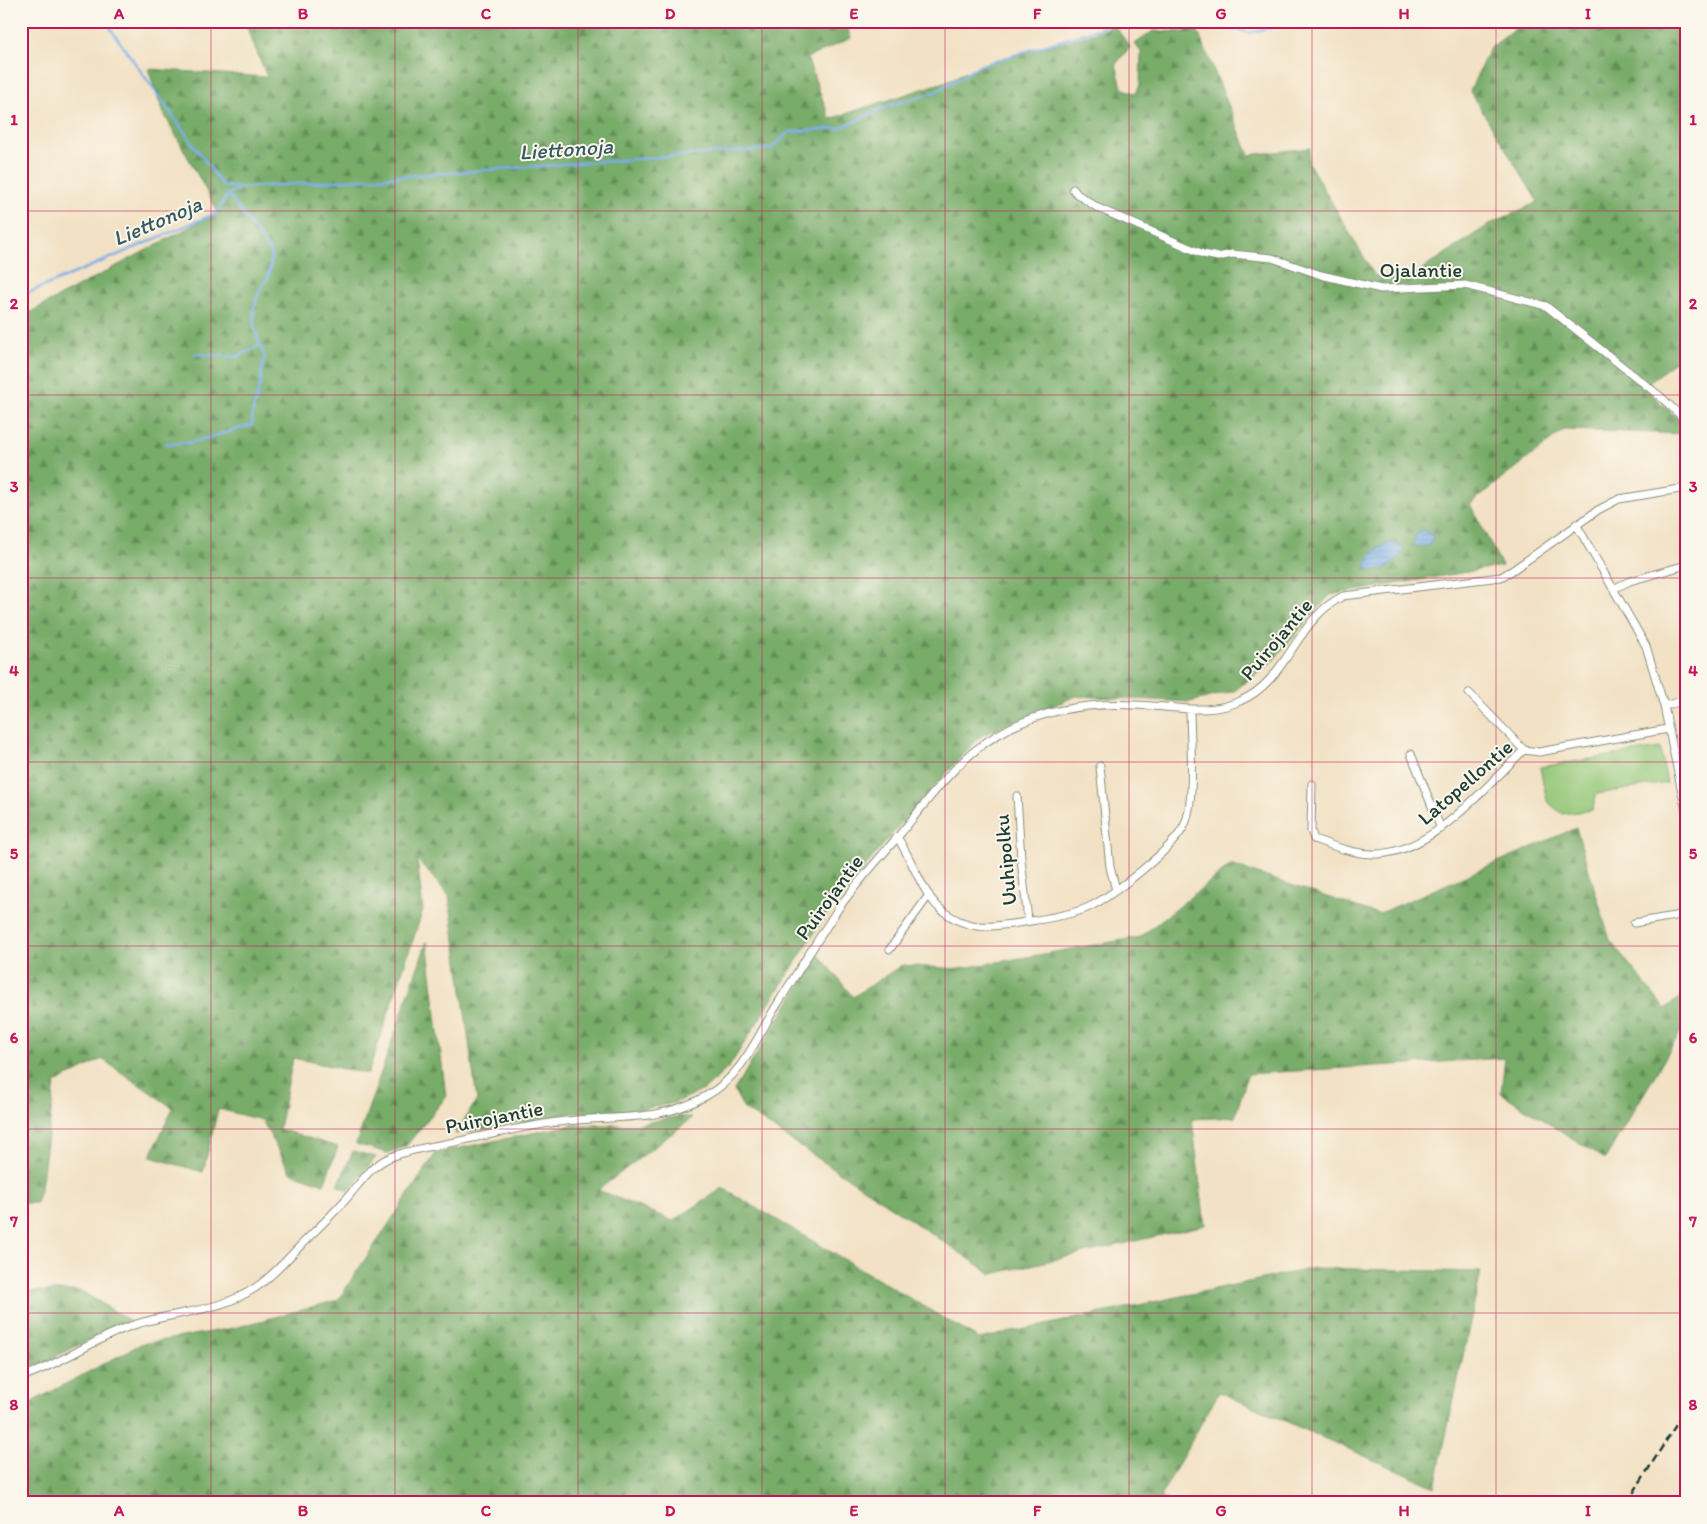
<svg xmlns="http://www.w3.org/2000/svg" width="1707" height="1524" font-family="Itim,sans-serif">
  <defs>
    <pattern id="forest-firs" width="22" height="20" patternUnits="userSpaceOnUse" patternTransform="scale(1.25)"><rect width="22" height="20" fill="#78ac69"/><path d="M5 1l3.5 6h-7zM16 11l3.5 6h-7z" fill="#628d57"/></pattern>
    <pattern id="water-rules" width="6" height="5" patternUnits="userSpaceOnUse" patternTransform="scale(1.25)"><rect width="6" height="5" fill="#7bafe8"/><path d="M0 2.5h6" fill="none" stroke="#6490bd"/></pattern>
  </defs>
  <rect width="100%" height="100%" fill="#fbf7ec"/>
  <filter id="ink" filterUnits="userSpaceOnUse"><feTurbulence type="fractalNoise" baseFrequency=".02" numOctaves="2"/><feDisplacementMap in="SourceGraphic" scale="10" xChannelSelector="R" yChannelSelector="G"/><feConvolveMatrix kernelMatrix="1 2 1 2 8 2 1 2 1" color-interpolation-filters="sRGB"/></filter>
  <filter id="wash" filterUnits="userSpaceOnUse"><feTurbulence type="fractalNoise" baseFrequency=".0096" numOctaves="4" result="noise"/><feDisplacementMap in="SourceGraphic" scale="20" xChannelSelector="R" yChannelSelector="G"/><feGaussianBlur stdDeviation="1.12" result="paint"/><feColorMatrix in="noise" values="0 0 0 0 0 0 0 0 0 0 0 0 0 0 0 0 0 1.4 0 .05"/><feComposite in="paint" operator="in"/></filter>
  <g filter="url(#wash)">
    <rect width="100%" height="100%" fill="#f2e1c4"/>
    <path fill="url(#forest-firs)" stroke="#4c744e" d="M244,21H845L851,38L807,58L830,119L947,81L981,65L1093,34L1114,25L1130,47L1116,64L1122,88L1136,94L1140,85L1141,52L1135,44L1153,31L1185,32L1194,22L1249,155L1310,148L1308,162L1375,276H1412L1490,224L1538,202L1470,91L1489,49L1525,21H1686V352L1644,387L1686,426V434L1564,430L1470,504L1502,566L1330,595L1270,664L1234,691L1190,702L1076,696L979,737L894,832L829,910L729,1067L704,1090L674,1103L633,1111L572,1113L455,1134L477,1100L449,896L417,859L423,910L368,1074L293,1058L279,1129L338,1147L324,1184L290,1172L262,1120L218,1109L203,1172L150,1157L173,1108L102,1059L55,1083L41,1187L36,1203H21V317L218,212L163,112L148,69L267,77Z
      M1576,828L1610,940L1665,1009L1686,992V1023L1605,1159L1501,1093L1505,1058L1248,1074L1235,1117L1192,1119L1205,1225L992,1274L744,1109L734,1090L819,955L853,997L902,965L958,969L1140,937L1231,865L1378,914Z
      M427,941L446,1097L406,1146L388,1153L356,1144Z
      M678,1116L692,1118L598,1190L673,1221L723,1188L979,1339L1314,1268L1481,1272L1435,1487L1219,1392L1160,1497L1174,1503H21V1404L26,1405L141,1344L234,1328L338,1300L436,1153L571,1125H636Z
      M353,1151L376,1157L349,1191L338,1186Z
      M21,1291H81L129,1320L45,1362L21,1370Z"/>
    <path fill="#95c879" stroke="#5a8256" d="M1660,748L1667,783L1597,794L1592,810L1562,814L1547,801L1540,767Z"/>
    <path fill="url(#water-rules)" stroke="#4d768e" d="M1423,530L1433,536L1429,546H1412L1418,532Z
      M1392,543L1400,545L1403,550C1396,565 1382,574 1366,568C1367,555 1379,545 1392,543Z"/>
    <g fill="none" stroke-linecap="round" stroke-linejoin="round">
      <path stroke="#7bafe8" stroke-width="2.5" d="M112,21L110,28L223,186L240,188
        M1200,21L1250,33L1295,21
        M21,296L216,213L228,194L240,188L771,149L789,132L840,128L883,108L935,92L981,65L1099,29L1112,21
        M195,354L237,357L260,345
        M166,444L189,443L252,425C252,407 255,405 259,389C262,379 260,369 265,358L254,327V307L261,287L268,279L272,254L228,194"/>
    </g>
  </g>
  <g filter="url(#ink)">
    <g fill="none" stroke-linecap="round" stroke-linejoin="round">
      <g stroke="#888f7c" stroke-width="9">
        <path id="minor" d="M1073,189L1077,194L1098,208L1203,254L1218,257L1232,254L1272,258L1321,275L1381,289L1465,285L1546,306L1661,397L1686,421
          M1576,524L1646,646L1664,706L1686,811
          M1613,589L1630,581L1686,565
          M1469,693L1524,750
          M1664,706L1686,700
          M1411,754L1441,829
          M1100,766L1110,867L1116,890
          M1312,784L1311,831L1314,839C1333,846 1356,855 1377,854C1433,852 1485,787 1524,750L1539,752L1668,729
          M1017,796L1021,859L1028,920
          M897,837C912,858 923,897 943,911C953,919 964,924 977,926C997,928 1071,916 1089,907C1112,896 1173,849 1184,826C1196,802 1190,738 1190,709
          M1634,923L1686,914
          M890,949L929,895
          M21,1377C59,1365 91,1341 128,1327C170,1311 216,1314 255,1288C272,1277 287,1259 302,1244C317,1229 333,1214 347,1198C361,1182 371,1165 391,1157C412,1149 433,1146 455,1142C492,1134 529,1125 566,1121C617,1115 658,1123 706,1096C741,1077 756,1040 775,1008C795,976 815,944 836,912C855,884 879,859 901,833C923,806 945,776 972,753C1023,710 1087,700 1152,706C1181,708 1213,714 1240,701C1288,681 1295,620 1343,596L1501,577L1513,570L1598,510L1619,499L1686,488"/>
      </g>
      <g stroke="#888f7c" stroke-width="11">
        <path id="tertiary" d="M1685,21L1686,22"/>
      </g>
      <use href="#minor" stroke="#fff" stroke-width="7"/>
      <use href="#tertiary" stroke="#fff" stroke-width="9"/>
      <path stroke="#1f3d34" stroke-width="2.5" stroke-dasharray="8 4" stroke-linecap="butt" d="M1627,1503L1686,1409"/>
    </g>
  </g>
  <path fill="none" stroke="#c2185b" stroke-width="1" stroke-opacity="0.55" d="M211,21V1503M395,21V1503M578,21V1503M762,21V1503M945,21V1503M1129,21V1503M1312,21V1503M1496,21V1503M21,211H1686M21,395H1686M21,578H1686M21,762H1686M21,946H1686M21,1129H1686M21,1313H1686"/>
  <g text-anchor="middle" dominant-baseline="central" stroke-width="4" stroke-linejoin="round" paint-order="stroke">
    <g font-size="21" fill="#1f3d34" stroke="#fbf7ec">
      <text x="1421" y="269">Ojalantie</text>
      <text transform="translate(1276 639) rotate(-50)">Puirojantie</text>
      <text transform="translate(1465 782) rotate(-41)">Latopellontie</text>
      <text transform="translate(1005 860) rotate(-95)">Uuhipolku</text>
      <text transform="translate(829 897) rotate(-54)">Puirojantie</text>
      <text transform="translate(494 1117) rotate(-11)">Puirojantie</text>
    </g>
    <g font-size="22" font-style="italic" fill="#365a61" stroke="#fbf7ec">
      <text transform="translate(566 149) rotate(-4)">Liettonoja</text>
      <text transform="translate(157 221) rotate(-23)">Liettonoja</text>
    </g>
  </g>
  <rect width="1707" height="1524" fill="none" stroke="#fbf7ec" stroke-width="55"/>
  <rect x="28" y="28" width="1652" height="1468" fill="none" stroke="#c2185b" stroke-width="2"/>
  <g font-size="16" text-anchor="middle" font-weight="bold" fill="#c2185b">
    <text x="119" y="19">A</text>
    <text x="303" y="19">B</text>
    <text x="486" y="19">C</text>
    <text x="670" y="19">D</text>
    <text x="854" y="19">E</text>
    <text x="1037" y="19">F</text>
    <text x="1221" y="19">G</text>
    <text x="1404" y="19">H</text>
    <text x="1588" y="19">I</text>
    <text x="14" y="125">1</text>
    <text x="1693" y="125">1</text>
    <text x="14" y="309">2</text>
    <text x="1693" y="309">2</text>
    <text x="14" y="492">3</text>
    <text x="1693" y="492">3</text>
    <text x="14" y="676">4</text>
    <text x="1693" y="676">4</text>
    <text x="14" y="859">5</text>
    <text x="1693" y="859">5</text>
    <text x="14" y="1043">6</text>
    <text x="1693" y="1043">6</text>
    <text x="14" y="1227">7</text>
    <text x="1693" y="1227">7</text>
    <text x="14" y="1410">8</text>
    <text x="1693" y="1410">8</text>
    <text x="119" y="1516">A</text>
    <text x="303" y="1516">B</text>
    <text x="486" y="1516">C</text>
    <text x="670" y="1516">D</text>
    <text x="854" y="1516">E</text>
    <text x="1037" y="1516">F</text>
    <text x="1221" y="1516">G</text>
    <text x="1404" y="1516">H</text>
    <text x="1588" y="1516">I</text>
  </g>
</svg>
